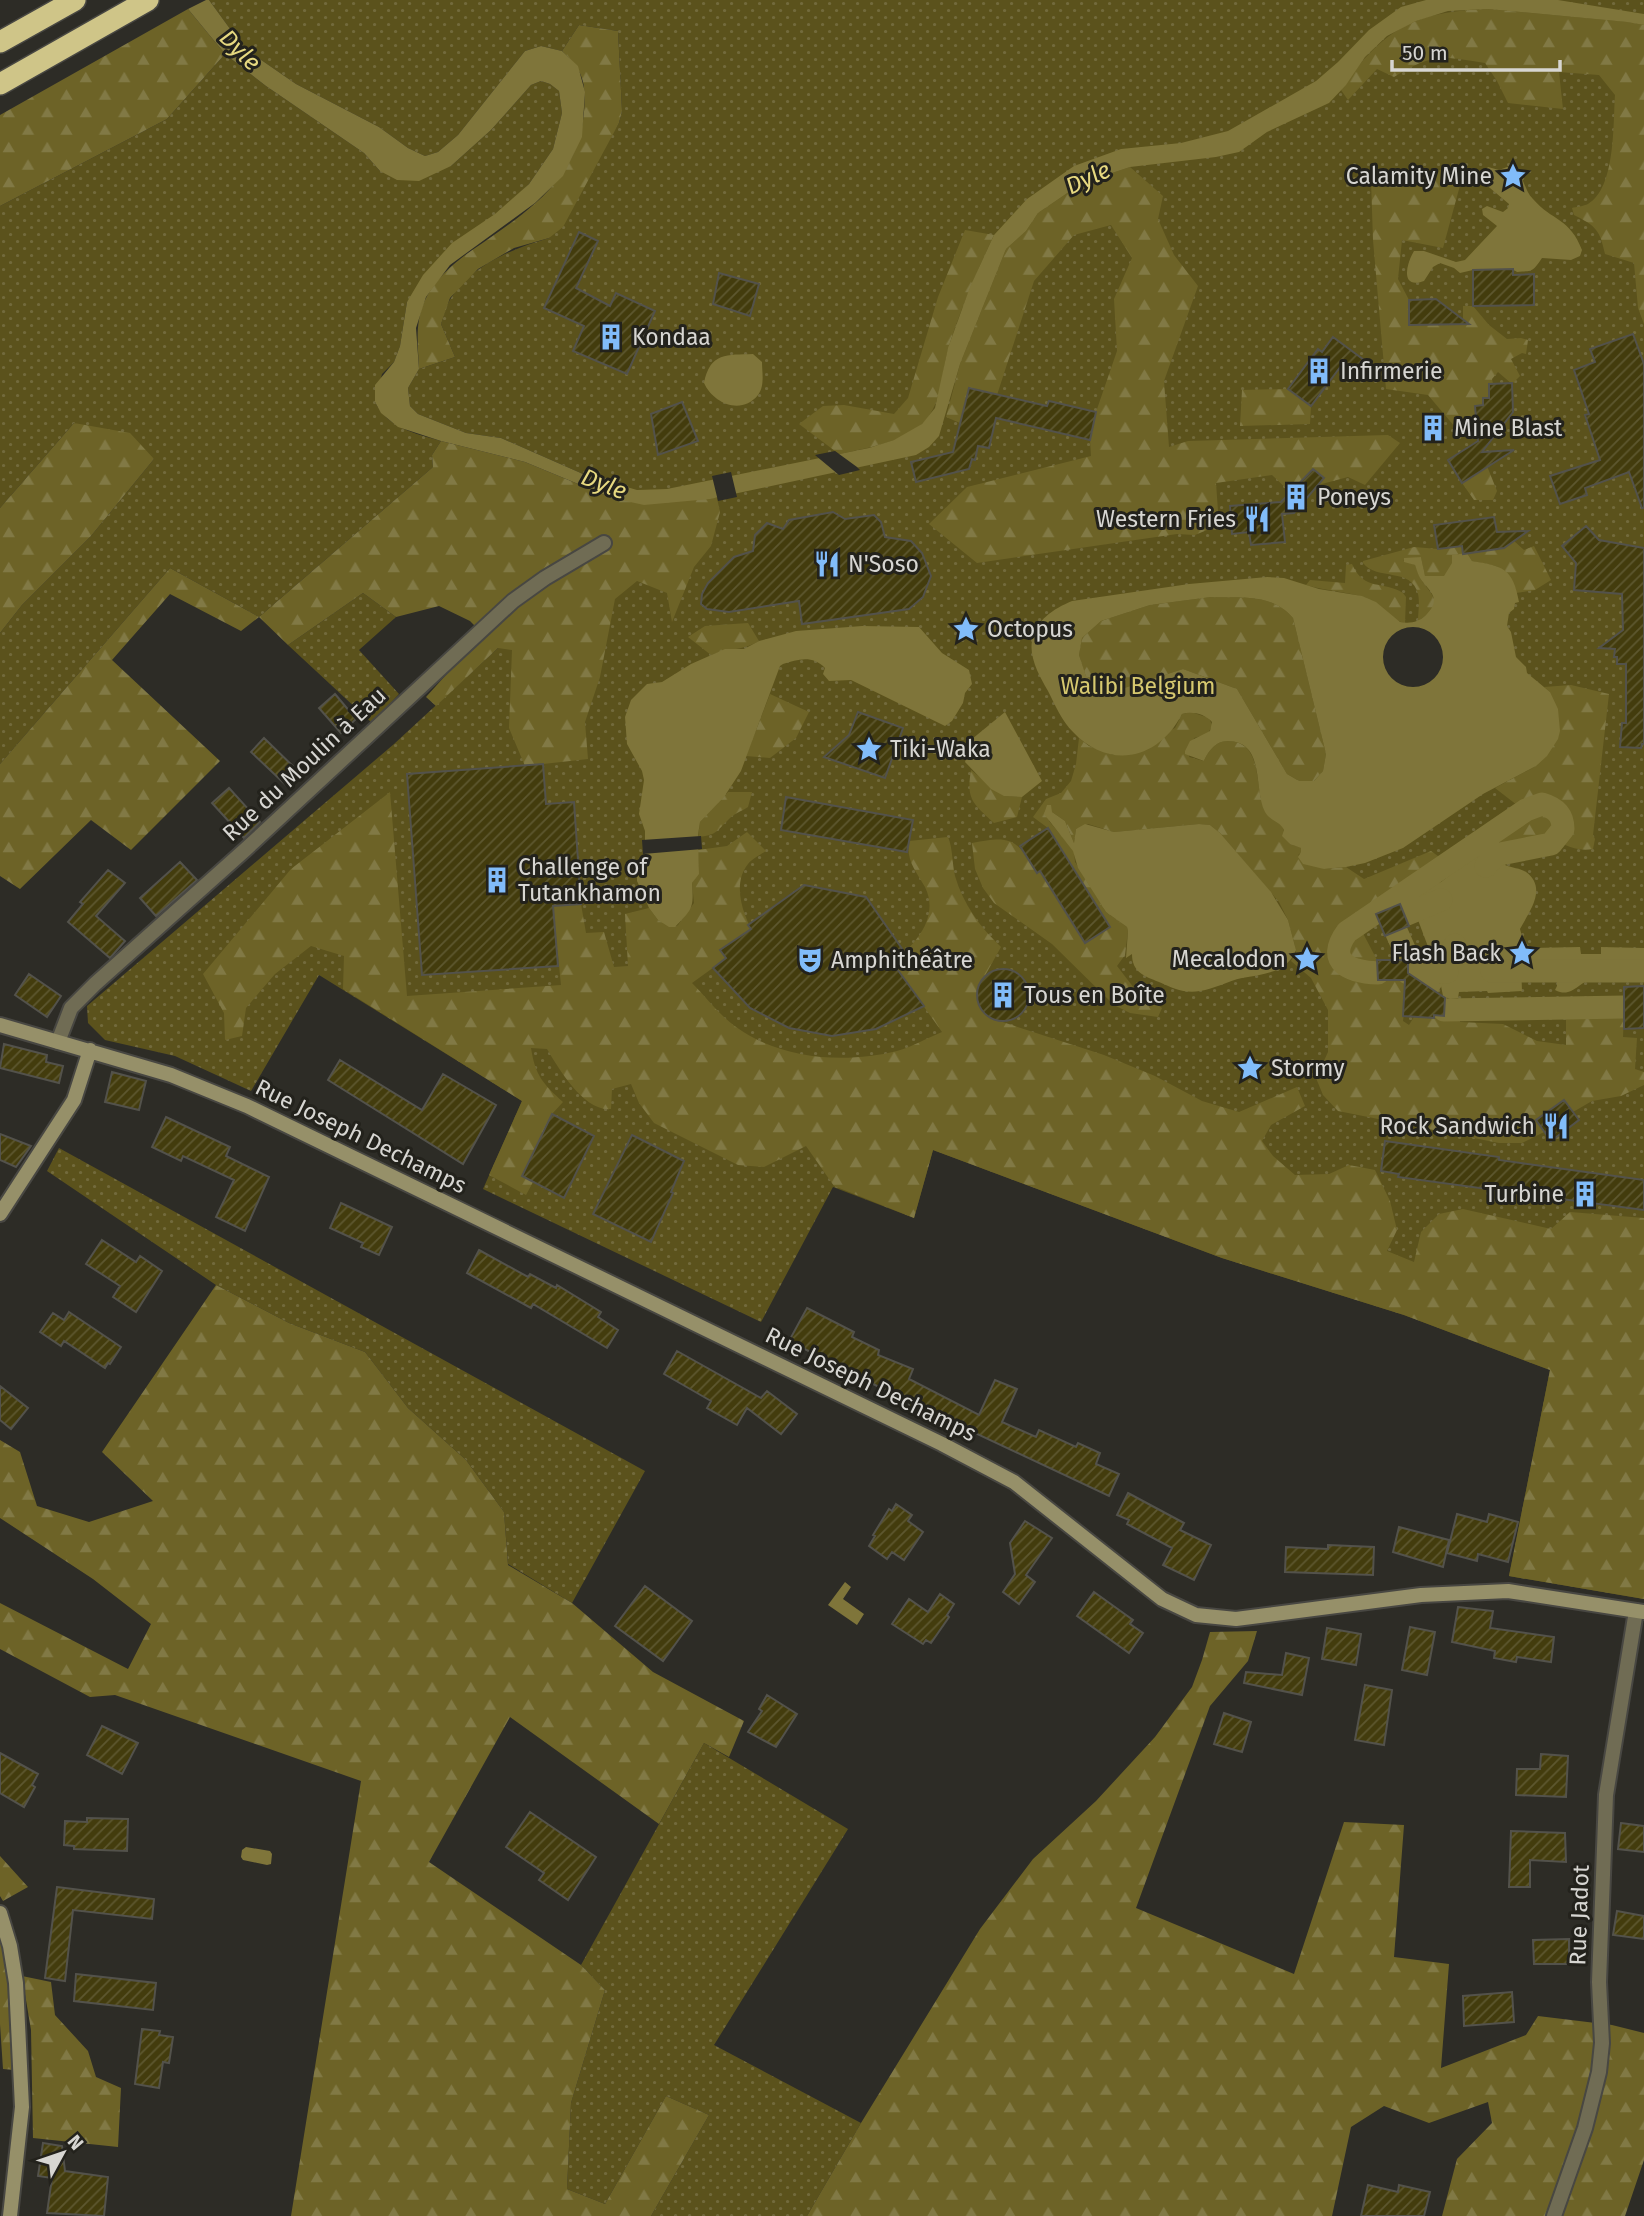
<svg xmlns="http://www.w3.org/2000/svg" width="1644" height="2216" font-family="'Fira Sans',sans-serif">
  <defs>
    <pattern id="grass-dots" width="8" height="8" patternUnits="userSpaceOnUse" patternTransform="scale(1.75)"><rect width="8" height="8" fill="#5b521c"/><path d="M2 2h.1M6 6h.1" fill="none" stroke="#726a3c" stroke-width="1.8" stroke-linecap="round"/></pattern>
    <pattern id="forest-firs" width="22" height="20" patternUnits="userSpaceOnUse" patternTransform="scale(1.75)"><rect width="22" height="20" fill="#6d6327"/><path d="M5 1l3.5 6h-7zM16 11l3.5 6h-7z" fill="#817945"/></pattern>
    <pattern id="building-hatch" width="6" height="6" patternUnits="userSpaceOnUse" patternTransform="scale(1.75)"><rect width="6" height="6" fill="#433c0d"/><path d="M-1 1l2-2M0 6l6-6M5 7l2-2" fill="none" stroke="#5d572f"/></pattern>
  </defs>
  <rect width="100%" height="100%" fill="#2d2c26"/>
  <path fill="url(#grass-dots)" d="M209,0H1644V1599L1509,1576L1550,1370L1404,1315L1222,1258L933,1150L914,1218L833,1187L761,1322L483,1189L522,1101L319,975L251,1091L175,1056L105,1040L88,1023L87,1006L394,744L498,648L616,484L583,474L501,438L466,433L418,414L410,406L408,388L419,369L455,357L441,324C444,316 446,305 451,298C473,264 512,249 549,238L619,123L622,111L618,31L579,25L562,51L541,46L525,51L458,135L438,152L425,156L408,148L379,127L296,84L244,48Z
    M225,54L266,86L364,153L380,171L451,166L491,130L531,85L541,81L550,84L559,91L562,113L553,149L529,184L407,302L400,346L394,362L382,374L375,402C388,428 414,433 441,441L432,455L433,467L259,617L170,568L0,764V633L22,605L91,536L154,459L74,423L0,508V206L167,119Z
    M363,593L396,617L359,650L399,694L372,723L288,645Z
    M59,1148L645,1471L572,1603L508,1564L504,1512L466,1460L408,1408L365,1352L289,1323L216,1285L47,1171Z
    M704,1743L848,1829L714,2045L861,2123L807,2216H651L709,2115L666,2096L605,2204L567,2189L571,2103L605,1990L581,1965Z"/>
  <path fill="url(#forest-firs)" d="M188,9L225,54L167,119L0,206V115Z
    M1488,9L1628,22L1644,25V324L1638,308L1634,263L1605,254C1600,230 1596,226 1574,215L1572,208C1576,207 1584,206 1588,204C1616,188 1613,123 1615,95L1599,75L1559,72L1563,109L1508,103L1497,81L1485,63C1442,56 1433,53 1394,77L1377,69L1348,100L1341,90C1351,80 1357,65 1368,55C1404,17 1438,11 1488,9Z
    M579,25L618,31L622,111L619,123L563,227L549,238L514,248L478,269L450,298L441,324L455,357L419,369C418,344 414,320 427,296C441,272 461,257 484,242C533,208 579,176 584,112C586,82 584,72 562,51Z
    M1130,167L1163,196L1158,219L1174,255L1198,286L1164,381L1169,447L1188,441L1388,435L1400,443L1365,485L1348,477L1318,485L1308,475L1290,492L1272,475L1216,483L1219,525L1195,535L1177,534L977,563L929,524L967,487L1091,456L1090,440L1096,412L1117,351L1114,299L1132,258L1111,225L1074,235L1034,281L997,395L969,388L960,423L946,417L960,364L1006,249L1026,231L1038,213L1082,183Z
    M1441,170L1462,178L1443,248L1402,240L1398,279L1409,300L1410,325H1463V306H1473L1489,325L1507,339L1521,338L1528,340L1526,354L1522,353L1511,359L1520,376L1512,384L1498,372L1492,379L1493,384L1489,385V398L1483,399V405L1475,406L1477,429L1455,427L1428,395L1386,389L1373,240L1371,180Z
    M965,230L994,235C977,271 961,308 949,346C941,371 943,402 924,422C907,441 864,449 839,454L799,424L823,406L844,405L894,414L908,398L938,297Z
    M1288,389L1311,406L1310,424L1240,426L1242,390Z
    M74,423L130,433L154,459L91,536L22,605L0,633V508Z
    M441,441L525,462L612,498H717L720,512L711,546L694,567L672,622L667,593L637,581L615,599L600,677L585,722L588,759L525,766L509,728L512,650L498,648L436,706L426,697L483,634L470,621L439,606L396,617L363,593L288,645L259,617L241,631L170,594L112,660L220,761L131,850L91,820L20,889L0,876V764L170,568L259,617L433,467L432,455Z
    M1487,466L1497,491L1493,500H1474L1462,483L1477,474L1473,467Z
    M1514,541L1524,550L1534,546L1551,580L1535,590L1516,593C1508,565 1498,566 1472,561L1467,553L1509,544Z
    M1462,546L1463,554H1458L1445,576L1425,577L1421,557L1403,560L1415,565C1418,570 1418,576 1422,581C1436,600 1443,604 1418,621C1418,613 1420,602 1418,594C1412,567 1377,581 1363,563V561L1414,547L1438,549Z
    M1352,564C1364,592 1383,580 1403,593L1406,597L1405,623C1392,621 1384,607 1373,601C1353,591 1328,592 1306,585L1310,580L1345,583L1346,565Z
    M1211,597C1241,598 1272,593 1293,618L1326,754L1323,771L1314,781H1299L1287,774L1237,689L1183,669L1115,691L1102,689L1086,677L1079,655L1082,638L1101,621L1150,605Z
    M748,623L759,641C739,652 730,647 711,655L688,637L705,626Z
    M1571,685L1609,694L1593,835L1595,839L1593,849C1571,853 1562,839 1545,840C1529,841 1510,851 1497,840L1530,815L1495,788L1536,766L1550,692L1544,687Z
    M770,694L809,712L796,738L770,758L746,756Z
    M1191,712L1209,718L1212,725L1208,734L1194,738L1189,757L1204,761C1208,752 1215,741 1228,741C1261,742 1255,779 1262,802C1266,813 1274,819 1283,825L1284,833L1290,844L1302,848V852L1298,855L1324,869L1346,867L1364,879L1431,851L1442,859L1417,873L1415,877L1355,918L1377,960L1378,980H1408L1403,1021L1409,1025L1414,1017L1460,1016V1022L1503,1024L1537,1041L1566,1045V1013L1624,1012L1623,1037L1637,1038L1635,1069L1644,1072V1085L1621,1096L1592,1101L1573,1112L1564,1100L1536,1120L1544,1132L1522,1143H1499L1338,1111L1323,1095L1316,1078L1328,1052V1010L1311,978L1291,961L1296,952L1295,946L1288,920L1279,902L1220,833L1210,825L1199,824L1114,832L1088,824L1076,829L1074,843L1065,821L1052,812L1049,821L1074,851L1075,862L1106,912L1127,927L1128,931L1125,955L1117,966L1134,988L1162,1008L1158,1017L1130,1013L1114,1005L1052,944L994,903L983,888L975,869L972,843C1012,835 1016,839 1037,872L1040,871L1085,943L1110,927L1048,828L1033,817L1046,799L1061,793L1071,781L1076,764L1079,738L1089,746L1113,755L1175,728L1182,714Z
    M971,770L1004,796L1022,797L1017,817L994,823C973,803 966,800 971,770Z
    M390,792L407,996L561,985L553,906L581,904L586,933L604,932L614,967L628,966L625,914L649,908L658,920L675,927L678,925L694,903L692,883C702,870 698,866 698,850L727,846L747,832L766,851C760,855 752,859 748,864C731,885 744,918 756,937L740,949L734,941L721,950L728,957L692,983C703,994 713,1007 725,1018C770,1059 841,1065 897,1051C912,1047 927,1038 942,1032L892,962C915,946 940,917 925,887C916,871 906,861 909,841L948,837C953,849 952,863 955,876C963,904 980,927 1001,947L977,990L979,1006L990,1018L1104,1055L1155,1076L1202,1101L1239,1112L1297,1087L1305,1106L1271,1125L1262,1141L1273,1156L1295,1175L1329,1174L1349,1165L1375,1170L1390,1201L1397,1230L1387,1251L1414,1262L1421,1232L1439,1214L1463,1209L1551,1229L1570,1212L1644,1218V1599L1509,1576L1550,1370L1404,1315L1222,1258L933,1150L914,1218L834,1186L806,1146L764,1167L738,1165L654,1123L639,1103L631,1084L612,1089L611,1109C584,1112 559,1069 547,1049L531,1048C535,1075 543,1084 563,1102L552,1114L522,1175L533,1182L526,1195L489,1175L522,1101L343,989L344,956L311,946L275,974L246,1008L242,1036L225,1040L224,1013L203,974L291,869Z
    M728,792H752L748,807C742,811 733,814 728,820C716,832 716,835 698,837L700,822Z
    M216,1285L289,1323L365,1352L408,1408L466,1460L504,1512L508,1565L572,1603L653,1672L744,1721L729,1757L704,1743L659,1824L510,1717L429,1862L581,1965L605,1990L571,2103L567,2189L605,2204L666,2096L709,2115L651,2216H291L361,1781L115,1695L90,1697L0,1649V1603L128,1669L151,1624L93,1579L0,1518V1440L20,1452L37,1506L89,1522L153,1501L102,1452Z
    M1257,1631L1248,1661L1210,1706L1136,1908L1294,1974L1344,1822L1404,1825L1394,1957L1449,1964L1441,2068L1526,2035L1538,2016L1612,2025L1644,2033V2160L1625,2216H1442L1457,2159L1492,2123L1488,2102L1429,2123L1384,2106L1351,2127L1332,2216H807L861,2123L980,1929L1033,1859L1096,1801L1155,1737L1192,1687L1202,1660L1210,1632Z
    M0,1856L28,1887L3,1901L0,1896Z
    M0,1925L12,1983L14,2070L3,2069L0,2024Z
    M22,1976L51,1982L55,2015L88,2051L96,2077L121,2088L118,2147L33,2138L31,2030Z"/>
  <path fill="#7f753a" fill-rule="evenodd" d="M206,0H209L244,48L296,84L379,127L408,148L425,156L438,152L458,135L525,51L541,46L562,51L578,66L585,92L582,137L563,176L535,203L450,265L426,297L416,328L419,369L408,388L410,406L418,414L466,433L501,438L583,474L637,490L667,489L869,448L894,440L922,424L935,408L948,348L970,287L994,235L1027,199L1074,166L1121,149L1181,143L1228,131L1316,81L1338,62L1369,30L1401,7L1426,0H1558L1644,14V25L1627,22L1488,9L1448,11L1416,21L1387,36L1365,57L1346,85L1329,103L1267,132L1239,152L1216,157L1130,167L1082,183L1038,213L1026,231L1006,249L960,364L939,436L929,447L916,455L710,499L644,505L612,498L525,462L441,441L398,427L381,413L375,402V385L394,362L400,346L407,302L423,275L452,243L495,214L529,184L553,149L562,113L559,91L550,84L541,81L531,85L491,130L451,166L419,181L397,180L380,171L364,153L266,86L225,54L188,9Z
    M1488,167L1499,170L1507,167C1525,170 1522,188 1533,199C1552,221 1570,218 1582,250L1580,256L1571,260L1542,258C1533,271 1534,271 1517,272L1513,269L1473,270L1460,273L1454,268L1440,263L1433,267L1424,281C1400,290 1406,264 1414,251H1424L1456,262L1465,260L1497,226L1483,215L1482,209L1487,206L1503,212L1508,208L1509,204L1484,183L1483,173Z
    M753,354L762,362C762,372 765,386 758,395C741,416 713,403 704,383C710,352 727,355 753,354Z
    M1467,553L1472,561C1503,566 1513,568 1519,602L1515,603L1514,609L1509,613L1507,626L1511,632L1516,657L1526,667L1527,673L1550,692L1558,709L1560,731L1558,739L1547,756L1536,766L1483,794L1403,848L1365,863L1346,867L1324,869L1303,864L1298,857L1301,852V848L1290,844L1282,836L1284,830C1280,821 1270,821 1265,812C1253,789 1266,742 1228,741C1215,741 1208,752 1204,761L1185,754V751L1190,741L1210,731L1212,722C1205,714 1192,711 1182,714C1159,759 1110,771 1073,732C1062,721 1055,705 1048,691C1040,677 1029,658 1032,641C1036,620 1053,609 1072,601L1189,584L1267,577L1284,578L1319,589L1362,596L1376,602L1400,622C1410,624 1419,622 1426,615C1441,600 1432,593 1422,581C1418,576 1417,570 1415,565L1404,562V558L1421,557L1425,576H1444L1452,563V555ZM1211,597C1241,598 1272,593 1293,618L1326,754L1323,771L1314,781H1299L1287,774L1237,689L1183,669L1115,691L1102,689L1086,676L1079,655L1082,638L1101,621L1150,605Z
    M862,626L919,627L942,653L969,670L972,684L965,693L963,703L952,721L945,726L851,680L829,681L823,674L825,668C813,655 798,659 783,664L780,666L741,771L724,797L700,822L698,835L699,874L692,883C694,909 692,909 675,927H669L658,920L649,908L637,881V873L645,858V831L639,814L644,780L642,771L627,744L625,717L631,700L647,684L662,682L691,664L725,649H744L759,641L796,631Z
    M1005,712L1042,781L1022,797L1004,796L991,789L965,762L972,739Z
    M1047,805H1051L1052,812L1065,821L1074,843L1076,829L1085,824L1114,832L1199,824L1210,825L1220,833L1271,892L1288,920L1296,950C1287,973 1263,974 1242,978C1228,981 1214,989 1200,991C1185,994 1172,988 1159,982C1144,976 1132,972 1132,954L1126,958L1128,931L1127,927L1106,912L1078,868L1073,851L1044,814Z
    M1492,837L1500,843L1508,845L1510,850L1502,855L1505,865C1512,868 1520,868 1526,872C1548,888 1529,912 1520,929L1523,940L1531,948L1580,947L1581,954H1601V947L1644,948V975C1628,978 1609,974 1594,978C1578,982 1572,999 1555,990L1557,986V966L1521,963L1522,991L1488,993L1487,991L1459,992L1458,998L1450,999L1443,996L1439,976L1412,904L1419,885L1414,875L1419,873L1430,885L1441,882L1483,849L1480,843Z
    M845,1582L851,1587L843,1599L864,1614L857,1625L828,1605Z
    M246,1847L270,1851L272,1854L271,1864L267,1865L243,1860L241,1857L242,1850Z"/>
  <path fill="#2d2c26" d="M835,451L857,467L860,470L839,475L815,455Z
    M731,472L737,497L718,501L712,476Z
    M1383 657a30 30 0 1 1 60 0a30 30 0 1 1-60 0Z
    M701,836L702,849L643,854L642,840Z"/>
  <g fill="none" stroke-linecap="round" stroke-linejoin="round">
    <path stroke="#7f753a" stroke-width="23" d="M1405,915L1441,900
      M1396,931L1420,985
      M1492,971H1644
      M1378,973C1350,972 1325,962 1347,932L1526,810L1542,804C1556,808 1563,815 1563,829L1551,844L1495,855L1486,866
      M1408,973L1447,972
      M1428,986L1455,945
      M1444,1010L1624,1007"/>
  </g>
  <path fill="url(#building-hatch)" stroke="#53524b" stroke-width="2" d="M579,232L598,241L576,288L610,306L616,293L655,311L627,374L573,351L584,326L544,308Z
    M1513,269V275L1534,274V305L1473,306V270Z
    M719,273L759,284L750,316L713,304Z
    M1436,299L1469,324L1409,325V300Z
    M1633,334L1644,364V508H1642L1629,472L1585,488L1587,495L1560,504L1550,476L1600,460L1585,415L1589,414L1574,370L1595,362L1590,349Z
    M1333,337L1364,360L1351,376L1341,366L1311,406L1288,389L1318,349L1322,352Z
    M1512,383L1513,412L1482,452L1514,450L1462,483L1448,460L1478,441L1475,406L1483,405V398H1489V384Z
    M969,388L1047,406L1049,401L1096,412L1090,440L996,418L989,448L978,446L975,460L972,459L969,469L916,482L911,462L953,452Z
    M682,402L698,441L658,455L651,414Z
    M1313,469L1324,478L1294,513L1282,514L1285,542L1251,545L1249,532L1232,534L1230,506L1281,502Z
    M833,512L845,519L874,515L881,522L885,537L911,541L922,553L931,576L923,597L909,609L802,624L799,601L729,612L707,609L701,604L702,594L708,583L734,557L753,551L755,535L767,523L783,529L789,520Z
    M1494,517L1497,532L1528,531L1504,548L1463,554L1462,546L1438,549L1434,525Z
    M1586,526L1599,540L1644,548V744H1642L1641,748L1620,747L1622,723H1626V664H1617V657H1614L1615,649L1599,648L1623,630L1622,594L1574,590L1576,563L1562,546Z
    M335,694L356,719L341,733L319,708Z
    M858,712L903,728L885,778L824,757L849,735Z
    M264,738L300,773L288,787L251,752Z
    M543,764L546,804L574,802L581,904L553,906L558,966L422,975L407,774Z
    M229,788L260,822L244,838L212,803Z
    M786,797L913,820L907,852L781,830Z
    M1048,828L1110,927L1085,943L1040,871L1037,873L1020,846Z
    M180,862L197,880L156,916L140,898Z
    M108,870L125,883L96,916L125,941L110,958L68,922L83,904L80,902Z
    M804,885L866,897L905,953L892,962L924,1006L876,1029L832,1036L789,1028L750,1008L713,968L726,958L720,950L751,929L748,925Z
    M1400,904L1409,926L1385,936L1376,914Z
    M1377,960H1408V973L1445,998L1444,1016L1434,1015V1018L1403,1016L1405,980H1378Z
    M977 995a26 26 0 1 1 52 0a26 26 0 1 1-52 0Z
    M29,974L61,996L47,1017L15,995Z
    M1644,986V1028L1624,1029V987Z
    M4,1044L47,1055L46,1062L63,1066L59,1083L0,1068Z
    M340,1060L422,1110L443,1074L496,1105L463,1164L328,1080Z
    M112,1072L146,1081L139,1110L105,1102Z
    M1564,1100L1579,1120L1551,1141L1536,1120Z
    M552,1114L594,1136L564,1198L522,1176Z
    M166,1117L230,1147L226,1156L269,1177L245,1231L216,1217L234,1180L183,1156L181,1161L152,1147Z
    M0,1134L31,1146L16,1167L0,1160Z
    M632,1135L684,1161L671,1192L673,1193L651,1242L593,1214Z
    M1385,1141L1499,1157V1160L1644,1180V1210L1398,1177L1399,1174L1381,1171Z
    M341,1203L392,1227L379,1255L361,1247L363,1243L330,1228Z
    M102,1240L136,1262L140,1256L162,1271L136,1312L113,1297L120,1286L86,1264Z
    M479,1250L528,1277L530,1274L556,1288L557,1285L601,1312L598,1317L618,1330L607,1348L533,1304L531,1308L467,1273Z
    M807,1308L854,1332L852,1337L879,1350L878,1355L913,1369L909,1379L979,1415L995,1380L1017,1389L1002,1422L1036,1437L1039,1430L1076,1447L1078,1443L1100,1453L1096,1464L1119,1474L1109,1496L954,1423L950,1431L907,1409L912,1399L879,1387L789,1341Z
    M69,1312L121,1347L110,1364L108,1363L105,1368L64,1341L61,1346L40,1332L53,1313L64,1320Z
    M677,1351L761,1398L767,1391L797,1414L781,1434L747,1408L737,1425L707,1408L711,1401L664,1374Z
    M0,1386L28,1408L11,1429L0,1420Z
    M1128,1493L1184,1523L1180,1530L1211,1545L1194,1580L1163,1565L1172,1548L1127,1524L1129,1520L1117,1515Z
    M896,1504L912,1515L908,1521L923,1532L904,1560L892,1552L887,1559L869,1546L875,1536L873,1535L889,1509L892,1511Z
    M1457,1514L1487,1522L1489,1514L1518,1522L1508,1562L1478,1554L1477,1561L1447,1553Z
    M1025,1521L1052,1538L1026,1575L1035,1582L1019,1604L1003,1592L1015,1574L1010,1543Z
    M1399,1527L1449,1540L1443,1567L1393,1552Z
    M1328,1545L1374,1547L1373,1575L1285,1572L1286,1547L1328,1549Z
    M645,1586L692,1621L663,1661L615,1626Z
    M1094,1592L1133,1620L1130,1624L1143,1633L1129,1653L1077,1616Z
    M940,1594L954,1604L947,1615L949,1617L931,1643L926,1640L923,1644L892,1624L909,1599L928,1612Z
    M1458,1607L1493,1611L1490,1628L1554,1637L1551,1662L1517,1657L1516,1662L1494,1658L1495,1651L1452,1642Z
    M1410,1627L1435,1632L1427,1675L1402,1670Z
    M1327,1628L1361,1634L1356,1665L1322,1659Z
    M1286,1653L1309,1658L1302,1695L1244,1683L1246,1672L1282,1675Z
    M1365,1685L1392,1690L1384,1745L1355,1740Z
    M767,1695L797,1714L776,1747L748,1732L762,1711L759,1709Z
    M1224,1713L1251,1722L1242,1752L1214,1744Z
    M102,1726L138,1743L122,1774L87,1755Z
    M0,1753L38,1774L32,1785L35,1787L24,1807L0,1793Z
    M1541,1754L1568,1756L1566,1797L1516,1795L1517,1769H1540Z
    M530,1812L596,1857L568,1900L539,1880L544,1873L506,1847Z
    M87,1818L128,1819L127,1851L74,1849V1846L64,1845L65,1821L87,1822Z
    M1621,1823L1644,1826V1852L1618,1849Z
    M1511,1831L1565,1833L1566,1862L1530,1860V1887H1509Z
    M57,1887L154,1899L152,1919L73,1910L65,1981L45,1978Z
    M1617,1911L1644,1916V1939L1613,1935Z
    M1569,1939V1964H1534L1533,1940Z
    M76,1974L156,1983L153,2010L74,2001Z
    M1512,1992L1514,2022L1464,2026L1463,1996Z
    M142,2029L160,2031L159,2035L173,2037L169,2063L163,2062L159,2088L135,2084Z
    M43,2143L62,2146L65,2171L108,2177L104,2216L47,2213L52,2178L38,2176Z
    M1368,2185L1398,2192L1399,2185L1430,2192L1424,2216H1361Z"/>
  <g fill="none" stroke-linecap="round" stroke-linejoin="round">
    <g stroke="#484742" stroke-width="18">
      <path id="street" d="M58,1042L71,1008L95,984L246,849L513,601L545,578L604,543
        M1554,2216L1585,2128L1599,2072L1602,2043L1599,1982L1606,1795L1636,1611"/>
    </g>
    <g stroke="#484742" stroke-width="18">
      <path id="secondary" d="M0,1025L171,1075L247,1106L942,1444L1014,1482L1162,1599L1196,1615L1236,1619L1421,1595L1508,1591L1644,1612
        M0,1214L74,1100L90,1050
        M0,1913L10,1946L16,1983L22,2107L10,2216"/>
    </g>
    <g stroke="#484742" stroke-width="24">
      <path id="highway" d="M0,42L75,0
        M0,84L148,0"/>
    </g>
    <use href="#street" stroke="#706c54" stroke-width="14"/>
    <use href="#secondary" stroke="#969069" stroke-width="14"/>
    <use href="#highway" stroke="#cfc588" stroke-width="21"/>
  </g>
  <defs>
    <g id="sight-bare" transform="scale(2.1)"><path d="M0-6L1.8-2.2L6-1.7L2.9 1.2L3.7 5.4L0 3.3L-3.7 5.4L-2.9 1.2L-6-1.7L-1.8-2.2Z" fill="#81bcfa" stroke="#23221c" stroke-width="2.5" paint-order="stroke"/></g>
    <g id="building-bare" transform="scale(2.1)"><path d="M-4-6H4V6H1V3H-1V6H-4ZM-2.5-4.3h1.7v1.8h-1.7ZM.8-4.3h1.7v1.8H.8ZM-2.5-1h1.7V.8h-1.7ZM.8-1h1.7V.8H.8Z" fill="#81bcfa" stroke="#23221c" stroke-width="2.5" paint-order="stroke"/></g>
    <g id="restaurant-bare" transform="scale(2.1)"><path d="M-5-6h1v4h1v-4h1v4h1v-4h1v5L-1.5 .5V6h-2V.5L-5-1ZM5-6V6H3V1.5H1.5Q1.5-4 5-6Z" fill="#81bcfa" stroke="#23221c" stroke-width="2.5" paint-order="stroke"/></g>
    <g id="theatre-bare" transform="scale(2.1)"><path d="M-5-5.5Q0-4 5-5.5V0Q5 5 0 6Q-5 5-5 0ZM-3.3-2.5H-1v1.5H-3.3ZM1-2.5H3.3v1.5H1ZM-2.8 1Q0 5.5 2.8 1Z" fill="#81bcfa" stroke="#23221c" stroke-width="2.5" paint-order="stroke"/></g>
  </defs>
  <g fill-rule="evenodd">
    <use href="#sight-bare" x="1513" y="176"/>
    <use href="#building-bare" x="611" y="337"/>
    <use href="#building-bare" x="1319" y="371"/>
    <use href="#building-bare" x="1433" y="428"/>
    <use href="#building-bare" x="1296" y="497"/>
    <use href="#restaurant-bare" x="1257" y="519"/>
    <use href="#restaurant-bare" x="827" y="564"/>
    <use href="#sight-bare" x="966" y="629"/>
    <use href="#sight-bare" x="869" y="749"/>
    <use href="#building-bare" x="497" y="880"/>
    <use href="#sight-bare" x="1522" y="953"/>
    <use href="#sight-bare" x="1307" y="959"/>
    <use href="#theatre-bare" x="810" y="960"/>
    <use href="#building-bare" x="1003" y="995"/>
    <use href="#sight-bare" x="1250" y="1068"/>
    <use href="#restaurant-bare" x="1556" y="1126"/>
    <use href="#building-bare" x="1585" y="1194"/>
  </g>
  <g text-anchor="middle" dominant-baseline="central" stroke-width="6" stroke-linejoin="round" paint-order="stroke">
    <g font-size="23" fill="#d7d6d2" stroke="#23221c" text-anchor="start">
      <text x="1492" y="176" text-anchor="end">Calamity Mine</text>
      <text x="632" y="337">Kondaa</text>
      <text x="1340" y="371">Infirmerie</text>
      <text x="1454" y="428">Mine Blast</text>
      <text x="1317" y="497">Poneys</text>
      <text x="1236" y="519" text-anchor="end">Western Fries</text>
      <text x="848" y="564">N'Soso</text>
      <text x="987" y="629">Octopus</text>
      <text x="890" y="749">Tiki-Waka</text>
      <text x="518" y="867">Challenge of<tspan x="518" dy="26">Tutankhamon</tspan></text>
      <text x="1501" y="953" text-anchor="end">Flash Back</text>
      <text x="1286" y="959" text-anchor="end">Mecalodon</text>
      <text x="831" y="960">Amphithéâtre</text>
      <text x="1024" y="995">Tous en Boîte</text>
      <text x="1271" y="1068">Stormy</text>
      <text x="1535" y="1126" text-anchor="end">Rock Sandwich</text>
      <text x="1564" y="1194" text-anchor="end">Turbine</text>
    </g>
    <g font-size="23" fill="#d6c86f" stroke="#23221c">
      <text x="1138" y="686">Walibi Belgium</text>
    </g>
    <g font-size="23" fill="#d7d6d2" stroke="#23221c">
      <text transform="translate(304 764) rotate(-43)">Rue du Moulin à Eau</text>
      <text transform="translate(361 1136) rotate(26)">Rue Joseph Dechamps</text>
      <text transform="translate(871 1384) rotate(26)">Rue Joseph Dechamps</text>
      <text transform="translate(1579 1915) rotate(-88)">Rue Jadot</text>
    </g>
    <g font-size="24" font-style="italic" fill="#e7d980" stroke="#23221c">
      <text transform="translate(240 50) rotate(45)">Dyle</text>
      <text transform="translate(1088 178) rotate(-25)">Dyle</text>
      <text transform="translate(604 484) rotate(21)">Dyle</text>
    </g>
  </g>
  <g transform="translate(63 2153) rotate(50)" stroke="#23221c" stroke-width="5" paint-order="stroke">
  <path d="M0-5L12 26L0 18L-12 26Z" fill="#d7d6d2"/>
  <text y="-10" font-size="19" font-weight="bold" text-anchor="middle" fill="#d7d6d2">N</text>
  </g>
  <path d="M1392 60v10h168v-10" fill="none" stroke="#d7d6d2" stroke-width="3.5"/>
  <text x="1402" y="60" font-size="21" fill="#d7d6d2" stroke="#23221c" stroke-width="5" paint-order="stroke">50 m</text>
</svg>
